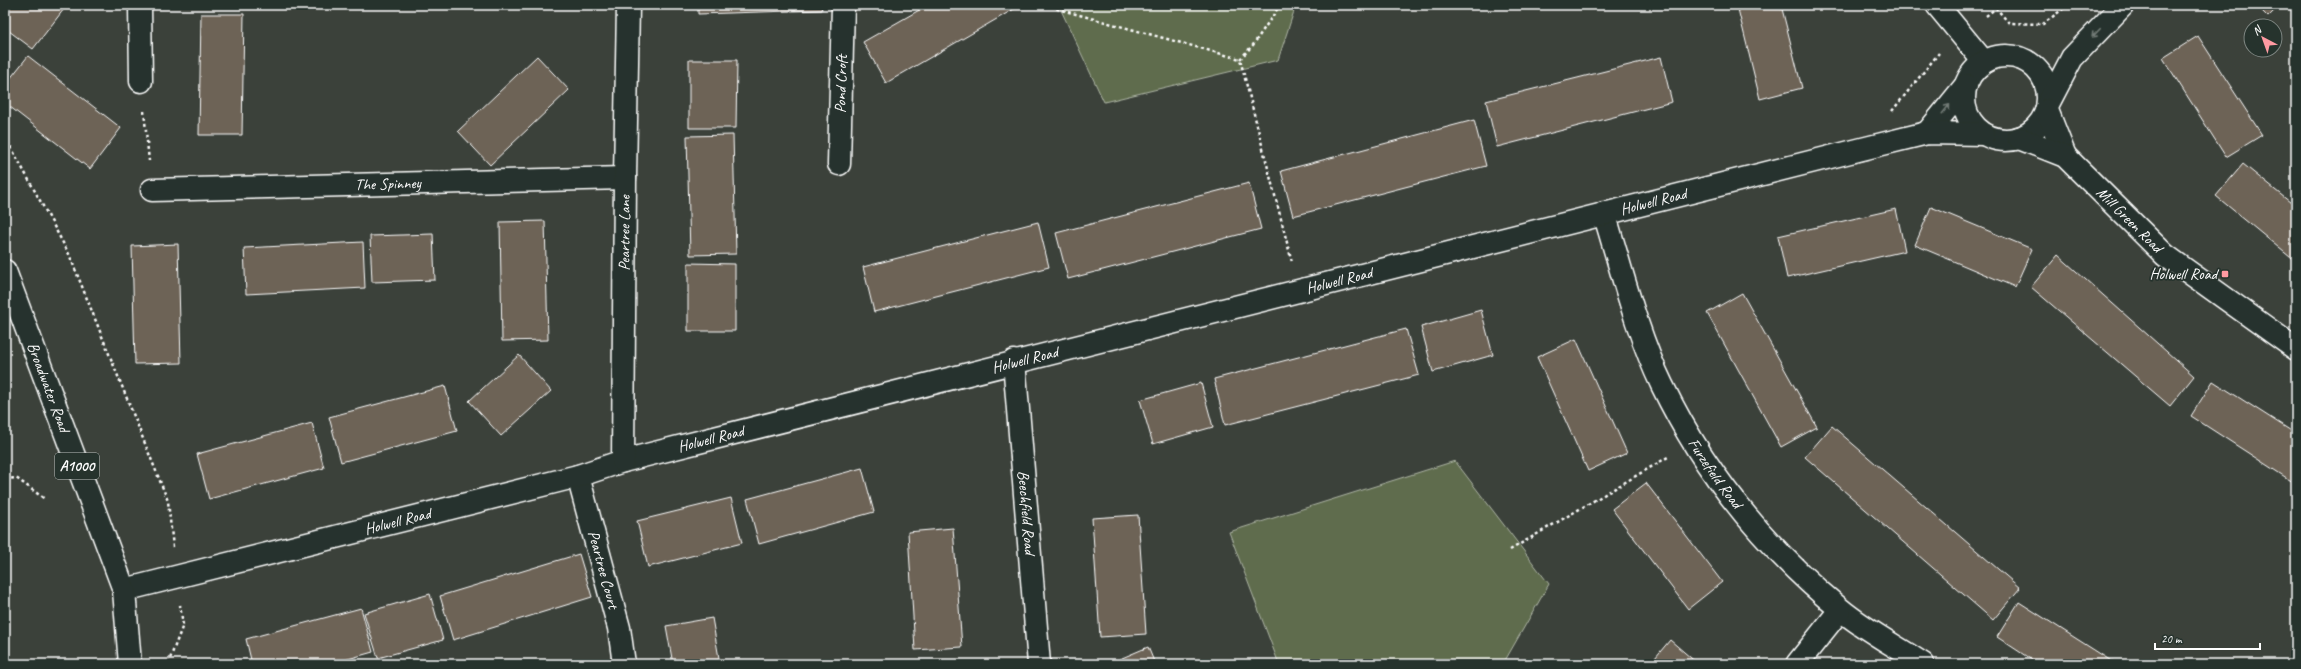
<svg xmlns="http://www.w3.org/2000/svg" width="2301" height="669" font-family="Caveat,sans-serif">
  <rect width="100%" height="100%" fill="#3b413a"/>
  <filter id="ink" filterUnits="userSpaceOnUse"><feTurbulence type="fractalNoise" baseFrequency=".025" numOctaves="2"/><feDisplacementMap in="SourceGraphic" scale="8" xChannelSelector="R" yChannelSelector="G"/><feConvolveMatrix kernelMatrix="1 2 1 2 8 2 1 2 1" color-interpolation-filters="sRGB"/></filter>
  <g filter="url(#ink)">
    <path fill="#5f6c4e" stroke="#afb6a6" d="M1072,5H1296L1278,60L1104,102L1060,8Z
      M1455,461L1549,584L1503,664H1279L1229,532Z"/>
    <path fill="#6d6357" stroke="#fff" d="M5,5H60L64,9L33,49L5,28Z
      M698,5H821L822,10L698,14Z
      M928,5H1021L886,83L863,42Z
      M1737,5H1781L1802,88L1760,99Z
      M2256,5H2280L2268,17Z
      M201,14H244L242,135H199Z
      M2198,36L2262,135L2226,157L2163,58Z
      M28,56L121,128L90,169L5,103V85Z
      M537,56L569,90L490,165L458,131Z
      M1661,57L1672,102L1497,147L1486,101Z
      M689,60H737L736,128H689Z
      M1474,120L1486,166L1293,216L1281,171Z
      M733,135L736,254L690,255L687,136Z
      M2243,164L2296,207V262L2216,196Z
      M1249,183L1261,229L1068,279L1056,233Z
      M1931,207L2032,249L2015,287L1915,245Z
      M1896,209L1905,251L1787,278L1778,236Z
      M545,221L548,340L502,341L500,222Z
      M1038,222L1049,267L874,312L863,267Z
      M433,234L435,280L372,282L370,236Z
      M363,242L365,288L246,294L244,248Z
      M178,244L181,363L135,364L132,246Z
      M2058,255L2194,376L2170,406L2031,287Z
      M688,263L735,264V331H688Z
      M1742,293L1817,427L1781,447L1707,313Z
      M1481,310L1493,355L1433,372L1421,327Z
      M1406,329L1419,375L1225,425L1214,379Z
      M1576,339L1627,453L1588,471L1537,357Z
      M519,355L551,391L501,436L469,401Z
      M2213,381L2296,434V484L2191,416Z
      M1201,383L1213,427L1153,444L1140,400Z
      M445,386L457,431L341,462L329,417Z
      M312,423L324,468L209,499L197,454Z
      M1832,426L2020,588L1993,620L1805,457Z
      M862,468L874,512L759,544L747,499Z
      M1646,483L1722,582L1688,609L1612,509Z
      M731,498L742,543L648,567L637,521Z
      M1138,515L1146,634L1100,637L1092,518Z
      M953,528L962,647L915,650L908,532Z
      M579,554L592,597L453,640L440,596Z
      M430,594L443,640L378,658L364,613Z
      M2019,602L2116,664H2038L1997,637Z
      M361,608L373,652L330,664H252L246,639Z
      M712,618L720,664H673L666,626Z
      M1670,640L1698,664H1650Z
      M1148,647L1155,664H1108Z"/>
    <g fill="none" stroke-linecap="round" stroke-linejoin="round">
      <g stroke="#fff" stroke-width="25">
        <g id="minor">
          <path d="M140,5L141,81"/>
          <path d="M1937,5L1984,62"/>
          <circle cx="2006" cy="98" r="42"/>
          <path d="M2048,104L2072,58L2123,5"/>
          <path d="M2047,110L2065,156"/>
          <path d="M1927,133L1966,85"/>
          <path id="s1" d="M2019,138L2065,156L2165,255L2296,349"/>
          <path id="s2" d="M839,164L843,5"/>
          <path id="s3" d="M152,190L625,178"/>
          <path id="s4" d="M1604,213C1622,271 1636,331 1662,385C1704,472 1766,548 1840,609C1865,630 1896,646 1923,664"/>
          <path id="s5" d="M1014,361L1039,664"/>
          <path id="s6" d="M578,476L619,628L624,664"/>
          <path id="s7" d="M124,590L578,476L623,461L1862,149L1927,133L1984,134"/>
          <path d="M1797,664L1840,610"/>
        </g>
      </g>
      <g stroke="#fff" stroke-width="25">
        <g id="tertiary">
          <path id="s8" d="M623,461L625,178L628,5"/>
        </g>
      </g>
      <g stroke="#fff" stroke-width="25">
        <g id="primary">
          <path id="s9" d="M5,271L124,590L130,664"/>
        </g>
      </g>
      <path stroke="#fff" stroke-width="2.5" stroke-dasharray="3 3" stroke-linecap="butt" d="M1052,5L1054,8L1240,59L1292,262
        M1986,16L1996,8L2009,23L2043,24L2068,5
        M1240,59L1253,45L1280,5
        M144,111L149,161
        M1892,111L1939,53
        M5,136L69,254L168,501L173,547
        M5,479L16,478L45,499
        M1510,550L1668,457
        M168,664L183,625L180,605"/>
      <use href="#minor" stroke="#26332d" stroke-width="22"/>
      <use href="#tertiary" stroke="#26332d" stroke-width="22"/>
      <use href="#primary" stroke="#26332d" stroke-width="22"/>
    </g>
    <defs><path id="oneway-shaft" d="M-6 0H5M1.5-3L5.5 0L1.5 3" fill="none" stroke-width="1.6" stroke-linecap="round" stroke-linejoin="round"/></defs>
    <g stroke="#727a76">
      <use href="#oneway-shaft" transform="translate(2096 33) rotate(134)"/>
      <use href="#oneway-shaft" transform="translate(1946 109) rotate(-51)"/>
    </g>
  </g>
  <rect fill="#ff9aa2" stroke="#26332d" stroke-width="1.5" x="2221" y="270" width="8" height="8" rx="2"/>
  <g text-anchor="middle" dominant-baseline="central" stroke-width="3.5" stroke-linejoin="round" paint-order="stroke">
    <rect fill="#26332d" stroke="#bec2c0" stroke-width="1" x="55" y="453" width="44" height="26" rx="3"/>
    <g font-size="15" font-weight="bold" fill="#fff">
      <text x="77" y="466">A1000</text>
    </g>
    <g font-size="16" fill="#fff" stroke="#26332d">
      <text stroke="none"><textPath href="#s2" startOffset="80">Pond Croft</textPath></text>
      <text stroke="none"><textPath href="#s3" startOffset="236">The Spinney</textPath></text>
      <text stroke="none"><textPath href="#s7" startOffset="1578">Holwell Road</textPath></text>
      <text stroke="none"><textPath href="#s1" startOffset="140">Mill Green Road</textPath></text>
      <text stroke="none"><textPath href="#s8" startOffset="228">Peartree Lane</textPath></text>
      <text stroke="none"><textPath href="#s7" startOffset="1254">Holwell Road</textPath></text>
      <text stroke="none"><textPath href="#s7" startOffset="930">Holwell Road</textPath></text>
      <text stroke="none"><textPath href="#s9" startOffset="124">Broadwater Road</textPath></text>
      <text stroke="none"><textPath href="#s7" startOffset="606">Holwell Road</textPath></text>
      <text stroke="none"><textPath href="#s4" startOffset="285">Furzefield Road</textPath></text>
      <text stroke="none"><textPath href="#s5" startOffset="152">Beechfield Road</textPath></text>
      <text stroke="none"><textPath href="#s7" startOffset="282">Holwell Road</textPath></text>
      <text stroke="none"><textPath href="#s6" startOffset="97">Peartree Court</textPath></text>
    </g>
    <g font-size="16" fill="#fff" stroke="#26332d" text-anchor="end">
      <text x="2217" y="274">Holwell Road</text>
    </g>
  </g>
  <rect width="2301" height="669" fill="none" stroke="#26332d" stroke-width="20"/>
  <rect x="10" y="10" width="2281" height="649" fill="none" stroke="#fff" stroke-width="1.5" filter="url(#ink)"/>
  <g transform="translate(2263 38) rotate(319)"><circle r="19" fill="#26332d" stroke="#7d8581"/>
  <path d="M0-3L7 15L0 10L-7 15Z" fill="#ff9aa2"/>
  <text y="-6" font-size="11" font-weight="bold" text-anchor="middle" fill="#ffffff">N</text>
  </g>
  <path d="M2155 643v6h105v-6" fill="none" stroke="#ffffff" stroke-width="2"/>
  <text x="2161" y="643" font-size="12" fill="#ffffff" stroke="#26332d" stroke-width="3" paint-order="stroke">20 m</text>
</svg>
